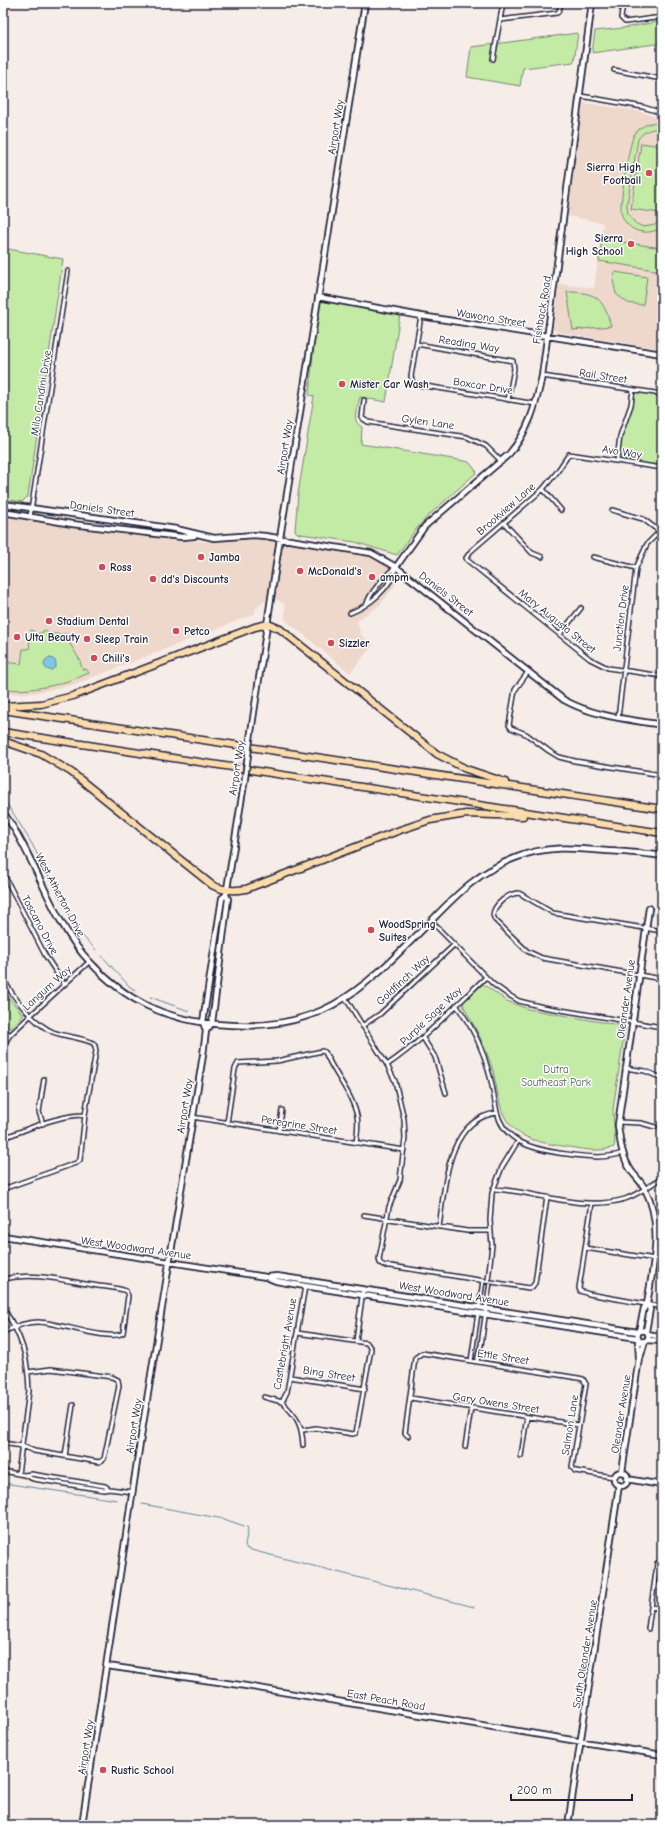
<svg xmlns="http://www.w3.org/2000/svg" width="665" height="1828" font-family="'Comic Neue',sans-serif">
  <rect width="100%" height="100%" fill="#f7ede8"/>
  <filter id="ink" filterUnits="userSpaceOnUse"><feTurbulence type="fractalNoise" baseFrequency=".025" numOctaves="2"/><feDisplacementMap in="SourceGraphic" scale="8" xChannelSelector="R" yChannelSelector="G"/><feConvolveMatrix kernelMatrix="1 2 1 2 8 2 1 2 1" color-interpolation-filters="sRGB"/></filter>
  <g filter="url(#ink)">
    <path fill="#eed8cc" d="M585,103L638,111L662,119V349L557,332L553,329L559,284L594,288L603,223L568,216L582,106Z
      M3,514L177,539L207,542L254,538L276,541L270,597L255,609V614L73,685L34,693L3,694Z
      M281,541L366,556L383,563L403,575L380,605L357,621L361,635L374,644L350,673L285,620V604L273,598Z"/>
    <path fill="#c4eba6" stroke="#738670" d="M662,21V43L592,53L595,31L623,28Z
      M578,33L574,62L523,68L520,86L467,77L471,47Z
      M651,123L662,124V130C652,127 644,131 638,139L627,205L628,214L635,223L643,227L655,225L662,218V227C647,238 624,231 621,211C620,201 629,144 634,135C638,129 644,125 651,123Z
      M641,143L662,146V199L660,213L631,209Z
      M602,239L662,248L661,271L599,261Z
      M3,248L63,259L28,496L22,502L3,499Z
      M615,272L647,277L643,305L628,303L616,294L613,280Z
      M567,292C597,292 603,298 611,326L573,330Z
      M321,300L400,314L386,402L360,397C358,408 350,421 362,427L361,444L459,460L469,462L477,472L430,514L416,529L397,555L355,542L301,534L297,533L295,530L298,494L314,396L309,395L315,332Z
      M633,390L662,394V468L617,460L620,436Z
      M31,630L38,634L43,632L44,630L50,634H67L69,642L81,662L80,663L83,670L86,669L89,673C62,685 32,692 3,689V662L21,664L23,649H29Z
      M483,984L507,1001L528,1009L624,1026L625,1029L613,1109C613,1118 616,1142 614,1147C597,1153 581,1149 563,1146C535,1142 508,1137 500,1104C497,1093 496,1082 493,1071C486,1047 475,1027 463,1005L464,1001Z
      M3,990L23,1015L10,1029L3,1023Z"/>
    <path fill="#7fc6e0" stroke="#5a849e" d="M44 664a6 6 0 1 1 12 0a6 6 0 1 1-12 0Z"/>
    <g fill="none" stroke-linecap="round" stroke-linejoin="round">
      <path stroke="#5a849e" stroke-width="1" d="M3,799L15,816L32,844L76,929L96,950
        M102,956L130,987L137,991
        M150,997L189,1011
        M3,1483L117,1500
        M142,1504L224,1519L247,1527L248,1529L245,1545L247,1549L474,1607"/>
      <g stroke="#22223b" stroke-width="6">
        <path id="street" d="M623,3L621,18L625,22L662,17
          M500,20L557,13L559,11L561,3
          M493,59L503,3
          M614,70L662,79
          M581,96L643,107L662,113
          M421,316L411,376L413,384L536,404
          M417,344L513,361L514,369L508,400
          M542,376L662,394
          M364,400L362,418L368,422L467,437L486,446L502,462
          M617,460L620,436L631,405L633,390
          M662,468L569,454L557,472L543,489L471,551L466,558L467,560L590,659L608,668L662,676
          M543,489L561,510
          M612,510L643,519L659,531
          M30,517L68,271
          M504,523L532,553L542,557
          M593,557L636,568
          M367,604C368,595 388,572 396,567
          M350,613C370,605 391,588 396,567
          M560,634L581,608
          M528,672L515,690L509,725L511,728L526,734L549,751L559,757L575,761L662,775
          M618,718L636,568L647,544L662,529
          M3,873L45,955L64,984
          M431,921L493,984L507,994L519,1001L543,1007L662,1027
          M662,931L553,913L519,893C509,893 494,904 493,915L495,920L527,951L542,958L662,979
          M3,978C12,996 34,1024 53,1032C66,1037 80,1037 93,1043L95,1046L96,1051L85,1115L80,1160L76,1163L3,1189
          M346,999L387,1065L395,1081L404,1119L405,1138L400,1180L389,1207L379,1259L380,1263L385,1266H391L529,1288L532,1287L535,1283L547,1197
          M456,1005C471,1024 483,1049 489,1073C493,1086 494,1099 497,1112C504,1142 533,1149 559,1153C582,1156 601,1160 623,1153
          M362,1026L380,1014L454,945
          M3,1029L10,1035
          M423,1038L435,1057L446,1093
          M3,1046L10,1035L31,1015L89,962
          M387,1065C424,1040 454,1007 486,977
          M625,1068L645,1071L662,1078
          M192,1117L404,1150
          M618,1122L641,1123L655,1127
          M227,1123L235,1069L238,1063L277,1061L322,1051L325,1052C334,1074 352,1093 357,1116C359,1125 357,1134 356,1143
          M43,1124L39,1112L44,1079
          M279,1131L282,1110
          M3,1138C29,1129 57,1115 85,1115
          M493,1189C536,1191 582,1212 625,1199C638,1195 650,1185 662,1178
          M592,1203L579,1288L580,1291L589,1294L662,1307
          M364,1215L467,1231H490
          M439,1227C445,1189 446,1119 497,1113
          M585,1248L662,1260
          M3,1279C34,1272 62,1280 92,1285C103,1287 115,1287 126,1291L128,1296L123,1333C109,1342 58,1322 38,1322C25,1322 15,1327 3,1332
          M488,1281L492,1245L490,1220L492,1193L502,1167L518,1141
          M479,1307L483,1281
          M3,1308C22,1336 28,1357 29,1391L18,1474
          M297,1333L367,1343L371,1349L356,1433L353,1434L316,1428L303,1430
          M356,1341L363,1290
          M471,1361L478,1313
          M477,1361L481,1345L490,1282
          M290,1377L365,1389
          M264,1397L282,1402
          M411,1398L579,1425
          M408,1436L405,1433L415,1358L422,1353L578,1378L583,1379L586,1384L572,1467L575,1471L614,1477
          M3,1443L22,1446L34,1451L99,1462L104,1459L119,1386L118,1380L112,1377L51,1369L28,1372
          M303,1445C302,1424 297,1417 282,1402L287,1392L305,1286
          M465,1447L471,1408
          M65,1456L73,1405
          M521,1456L527,1417
          M3,1471L24,1475L33,1479L104,1490L109,1489L105,1486L31,1474L24,1475
          M109,1489L133,1492
          M651,1607L662,1609
          M648,1629L656,1572L657,1563L662,1561"/>
      </g>
      <g stroke="#22223b" stroke-width="8">
        <path id="secondary" d="M318,297L421,316L662,354
          M3,504L176,529L214,538L254,535L265,536L371,553L396,567L564,700C595,717 628,719 662,725
          M3,512L72,524L182,537L194,536
          M396,567L425,526L509,454C529,431 536,405 542,376L592,3
          M250,739L280,538L365,3
          M3,812C36,857 52,923 90,962C126,1001 164,1019 216,1024C324,1034 362,990 433,919C458,893 480,871 515,858C545,845 576,848 608,851C626,852 644,853 662,856
          M206,1031L212,1023L228,899L226,895
          M3,1236L266,1277L276,1281L305,1286L637,1338
          M268,1277L277,1276L638,1332
          M637.5 1336a5.5 5.5 0 1 1 11 0a5.5 5.5 0 1 1-11 0Z
          M639,1331L644,1308L647,1304
          M646,1331L650,1309L647,1304C653,1266 664,1225 645,1189C642,1183 636,1177 632,1172C622,1158 620,1141 618,1125L649,908
          M648,1334L662,1337
          M647,1340L662,1341
          M639,1358L641,1355L645,1341
          M622,1472L639,1358L638,1339
          M614 1479a7 7 0 1 1 14 0a7 7 0 1 1-14 0Z
          M627,1479L662,1485
          M107,1666L240,1685L662,1755
          M82,1825L139,1449L203,1055L206,1031L203,1022L222,898L226,895L245,778
          M568,1825L619,1485"/>
      </g>
      <g stroke="#22223b" stroke-width="9">
        <path id="highway" d="M3,706L41,704L73,696L255,627L268,624L280,629L437,754L466,769L505,782
          M3,710L662,809
          M3,732L662,833
          M3,741L41,754L71,772L212,885C223,891 235,891 246,889L400,830L430,820L466,814L523,816"/>
      </g>
      <use href="#street" stroke="#fff" stroke-width="3"/>
      <use href="#secondary" stroke="#fff" stroke-width="4.5"/>
      <use href="#highway" stroke="#fcdcac" stroke-width="6"/>
      <g stroke="#22223b" stroke-width="8" stroke-linecap="butt">
        <path id="secondary-bridge" d="M245,778L250,739"/>
      </g>
      <use href="#secondary-bridge" stroke="#fff" stroke-width="4.5"/>
    </g>
  </g>
  <g fill="#d1495b" stroke="#fff" stroke-width="1.5">
    <circle cx="649" cy="173" r="4"/>
    <circle cx="631" cy="244" r="4"/>
    <circle cx="342" cy="384" r="4"/>
    <circle cx="201" cy="557" r="4"/>
    <circle cx="102" cy="567" r="4"/>
    <circle cx="300" cy="571" r="4"/>
    <circle cx="372" cy="577" r="4"/>
    <circle cx="153" cy="579" r="4"/>
    <circle cx="49" cy="621" r="4"/>
    <circle cx="176" cy="631" r="4"/>
    <circle cx="17" cy="637" r="4"/>
    <circle cx="87" cy="639" r="4"/>
    <circle cx="331" cy="643" r="4"/>
    <circle cx="94" cy="658" r="4"/>
    <circle cx="371" cy="930" r="4"/>
    <circle cx="103" cy="1770" r="4"/>
  </g>
  <g text-anchor="middle" dominant-baseline="central" stroke-width="3" stroke-linejoin="round" paint-order="stroke">
    <g font-size="11" fill="#22223b" stroke="#fff">
      <text transform="translate(336 127) rotate(-81)">Airport Way</text>
      <text transform="translate(542 310) rotate(-81)">Fishback Road</text>
      <text transform="translate(491 318) rotate(9)">Wawona Street</text>
      <text transform="translate(469 344) rotate(9)">Reading Way</text>
      <text transform="translate(603 376) rotate(9)">Rail Street</text>
      <text transform="translate(483 386) rotate(9)">Boxcar Drive</text>
      <text transform="translate(41 393) rotate(-81)">Milo Candini Drive</text>
      <text transform="translate(428 422) rotate(8)">Gylen Lane</text>
      <text transform="translate(285 447) rotate(-81)">Airport Way</text>
      <text transform="translate(622 452) rotate(9)">Avo Way</text>
      <text transform="translate(102 509) rotate(8)">Daniels Street</text>
      <text transform="translate(506 509) rotate(-41)">Brookview Lane</text>
      <text transform="translate(446 594) rotate(38)">Daniels Street</text>
      <text transform="translate(621 618) rotate(-83)">Junction Drive</text>
      <text transform="translate(557 621) rotate(39)">Mary Augusta Street</text>
      <text transform="translate(237 768) rotate(-81)">Airport Way</text>
      <text transform="translate(60 895) rotate(62)">West Atherton Drive</text>
      <text transform="translate(40 925) rotate(62)">Toscano Drive</text>
      <text transform="translate(403 980) rotate(-43)">Goldfinch Way</text>
      <text transform="translate(47 988) rotate(-42)">Langum Way</text>
      <text transform="translate(626 999) rotate(-82)">Oleander Avenue</text>
      <text transform="translate(431 1016) rotate(-43)">Purple Sage Way</text>
      <text transform="translate(185 1106) rotate(-81)">Airport Way</text>
      <text transform="translate(299 1125) rotate(9)">Peregrine Street</text>
      <text transform="translate(136 1248) rotate(8)">West Woodward Avenue</text>
      <text transform="translate(454 1294) rotate(9)">West Woodward Avenue</text>
      <text transform="translate(285 1344) rotate(-80)">Castlebright Avenue</text>
      <text transform="translate(503 1357) rotate(9)">Ettle Street</text>
      <text transform="translate(329 1374) rotate(9)">Bing Street</text>
      <text transform="translate(496 1403) rotate(9)">Gary Owens Street</text>
      <text transform="translate(621 1414) rotate(-81)">Oleander Avenue</text>
      <text transform="translate(570 1425) rotate(-81)">Salmon Lane</text>
      <text transform="translate(134 1426) rotate(-81)">Airport Way</text>
      <text transform="translate(585 1654) rotate(-81)">South Oleander Avenue</text>
      <text transform="translate(386 1700) rotate(10)">East Peach Road</text>
      <text transform="translate(86 1747) rotate(-81)">Airport Way</text>
    </g>
    <g font-size="11" font-weight="bold" fill="#22223b" stroke="#fff" text-anchor="start">
      <text x="641" y="167" text-anchor="end">Sierra High<tspan x="641" dy="13">Football</tspan></text>
      <text x="623" y="238" text-anchor="end">Sierra<tspan x="623" dy="13">High School</tspan></text>
      <text x="350" y="384">Mister Car Wash</text>
      <text x="209" y="557">Jamba</text>
      <text x="110" y="567">Ross</text>
      <text x="308" y="571">McDonald's</text>
      <text x="380" y="577">ampm</text>
      <text x="161" y="579">dd's Discounts</text>
      <text x="57" y="621">Stadium Dental</text>
      <text x="184" y="631">Petco</text>
      <text x="25" y="637">Ulta Beauty</text>
      <text x="95" y="639">Sleep Train</text>
      <text x="339" y="643">Sizzler</text>
      <text x="102" y="658">Chili's</text>
      <text x="379" y="924">WoodSpring<tspan x="379" dy="13">Suites</tspan></text>
      <text x="111" y="1770">Rustic School</text>
    </g>
    <g font-size="11" fill="#535e5b" stroke="#fff">
      <text x="556" y="1069">Dutra<tspan x="556" dy="13">Southeast Park</tspan></text>
    </g>
  </g>
  <rect width="665" height="1828" fill="none" stroke="#fff" stroke-width="16"/>
  <rect x="8" y="8" width="649" height="1812" fill="none" stroke="#22223b" stroke-width="1.5" filter="url(#ink)"/>
  <path d="M511 1794v6h121v-6" fill="none" stroke="#22223b" stroke-width="2"/>
  <text x="517" y="1794" font-size="12" fill="#22223b" stroke="#ffffff" stroke-width="3" paint-order="stroke">200 m</text>
</svg>
